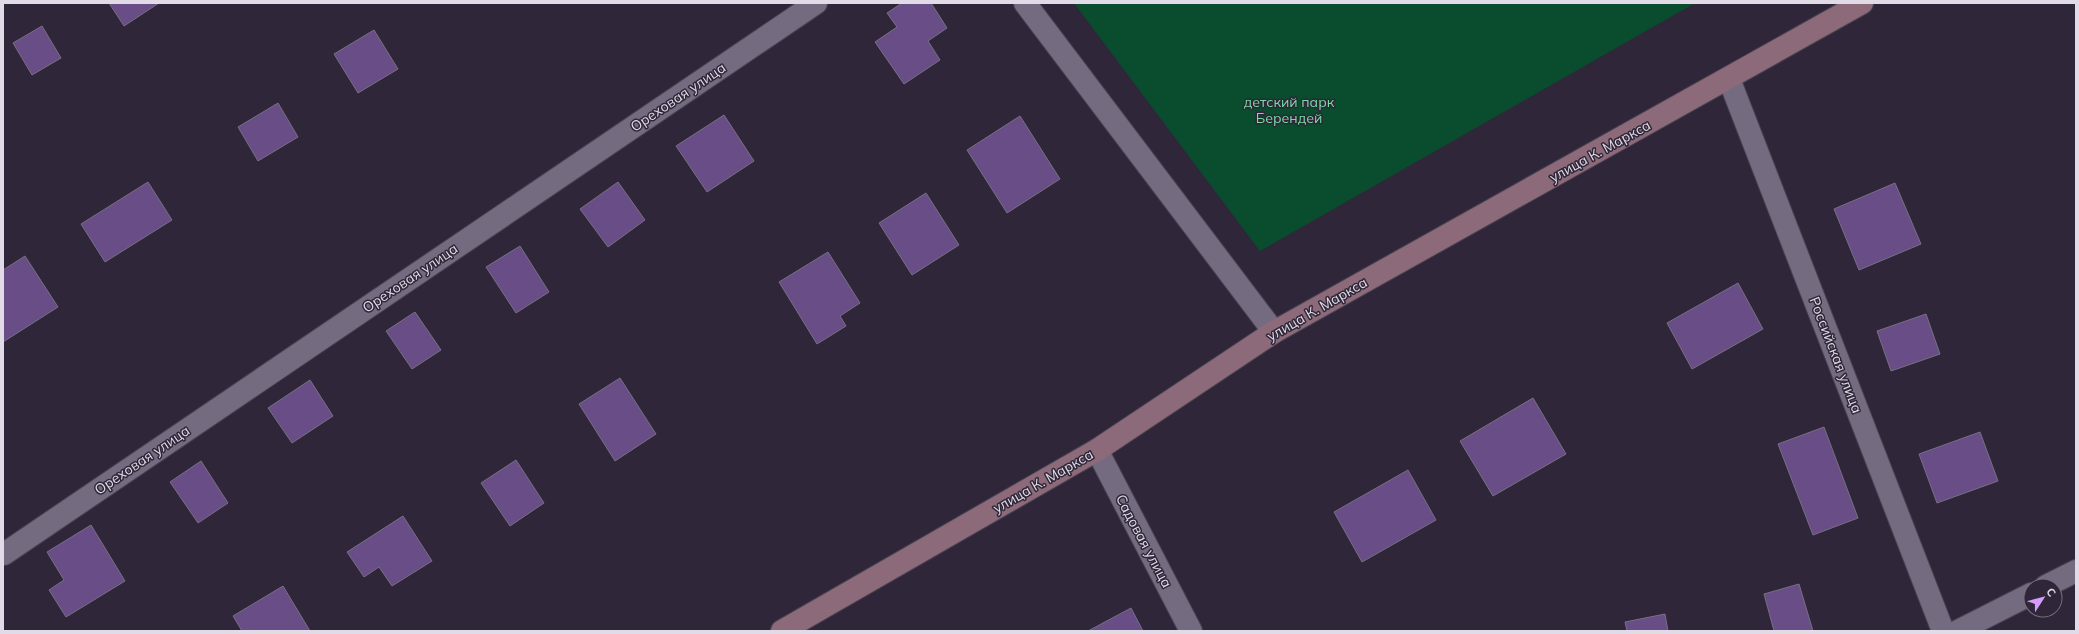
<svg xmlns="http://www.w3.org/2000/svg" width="2079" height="634" font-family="Mulish,sans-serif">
  <rect width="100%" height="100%" fill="#2f2739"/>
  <path fill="#094d2e" d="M1074,3H1695L1260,251Z"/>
  <path fill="#694d86" stroke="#786f84" d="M109,3H159L124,26Z
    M902,3H931L947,28L928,41L940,60L904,84L875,42L897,27L887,13Z
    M42,26L61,58L32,75L13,43Z
    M374,30L398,69L358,93L334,54Z
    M278,103L298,137L258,161L238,127Z
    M724,115L754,161L707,192L676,146Z
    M1020,116L1060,179L1007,213L967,150Z
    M148,182L172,220L105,262L81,224Z
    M618,182L645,220L608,247L580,209Z
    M1895,183L1921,244L1859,270L1834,209Z
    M926,193L959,245L912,275L879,223Z
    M520,246L549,292L516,313L486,267Z
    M828,252L860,303L840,316L846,326L817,344L779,282Z
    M25,256L58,307L3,342V270Z
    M1738,283L1763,329L1692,369L1667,323Z
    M415,312L441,350L412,369L386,331Z
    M1926,314L1940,354L1891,371L1877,331Z
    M620,378L656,434L615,461L579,404Z
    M310,380L333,416L292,443L268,408Z
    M1533,398L1566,454L1493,496L1460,441Z
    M1824,427L1858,518L1813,535L1778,444Z
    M1980,432L1998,481L1937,503L1919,454Z
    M516,460L544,503L510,526L481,483Z
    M201,461L228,503L198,523L170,482Z
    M1408,470L1436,520L1362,562L1334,512Z
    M403,516L432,561L392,586L379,567L364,577L347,552Z
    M91,525L125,581L66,617L49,590L64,580L47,552Z
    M1799,584L1813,631H1774L1764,594Z
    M283,586L310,631H242L233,616Z
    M1131,608L1143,631H1088Z
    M1665,614L1668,631H1627L1625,622Z"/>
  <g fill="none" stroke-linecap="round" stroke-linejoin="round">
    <g stroke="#4b4454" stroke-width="24">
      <path id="minor" d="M1025,3L1274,332
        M1729,79L1943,631
        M1097,450L1191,631
        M4,554L816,3
        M2046,586L2076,571
        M1958,631L2031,594"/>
    </g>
    <g stroke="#4b4454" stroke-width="24">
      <path id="secondary" d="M782,631L1097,450L1274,332L1862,3"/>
    </g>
    <use href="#minor" stroke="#756b81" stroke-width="22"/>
    <use href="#secondary" stroke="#8d6a79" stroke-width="22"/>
  </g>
  <g text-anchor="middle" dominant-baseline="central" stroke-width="3" stroke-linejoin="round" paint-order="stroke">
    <g font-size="14" fill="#e0dbe7" stroke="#2f2739">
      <text transform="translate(678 97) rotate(-34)">Ореховая улица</text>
      <text transform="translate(1600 151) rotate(-29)">улица К. Маркса</text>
      <text transform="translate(410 278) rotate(-34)">Ореховая улица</text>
      <text transform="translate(1317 309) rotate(-30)">улица К. Маркса</text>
      <text transform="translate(1836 355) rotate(69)">Российская улица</text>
      <text transform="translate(142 460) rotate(-34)">Ореховая улица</text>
      <text transform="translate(1043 481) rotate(-30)">улица К. Маркса</text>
      <text transform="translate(1144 541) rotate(62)">Садовая улица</text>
    </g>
    <g font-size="14" fill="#79dca3" stroke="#2f2739">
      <text x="1289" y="102">детский парк<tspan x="1289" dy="16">Берендей</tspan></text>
    </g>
  </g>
  <rect width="2079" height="634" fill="none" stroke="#e0dbe7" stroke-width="8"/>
  <g transform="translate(2043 598) rotate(54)"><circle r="19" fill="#2f2739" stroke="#766f7f"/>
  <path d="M0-3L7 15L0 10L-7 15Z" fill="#d49cfb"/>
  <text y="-6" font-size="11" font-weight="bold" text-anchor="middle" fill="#e0dbe7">С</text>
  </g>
</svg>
